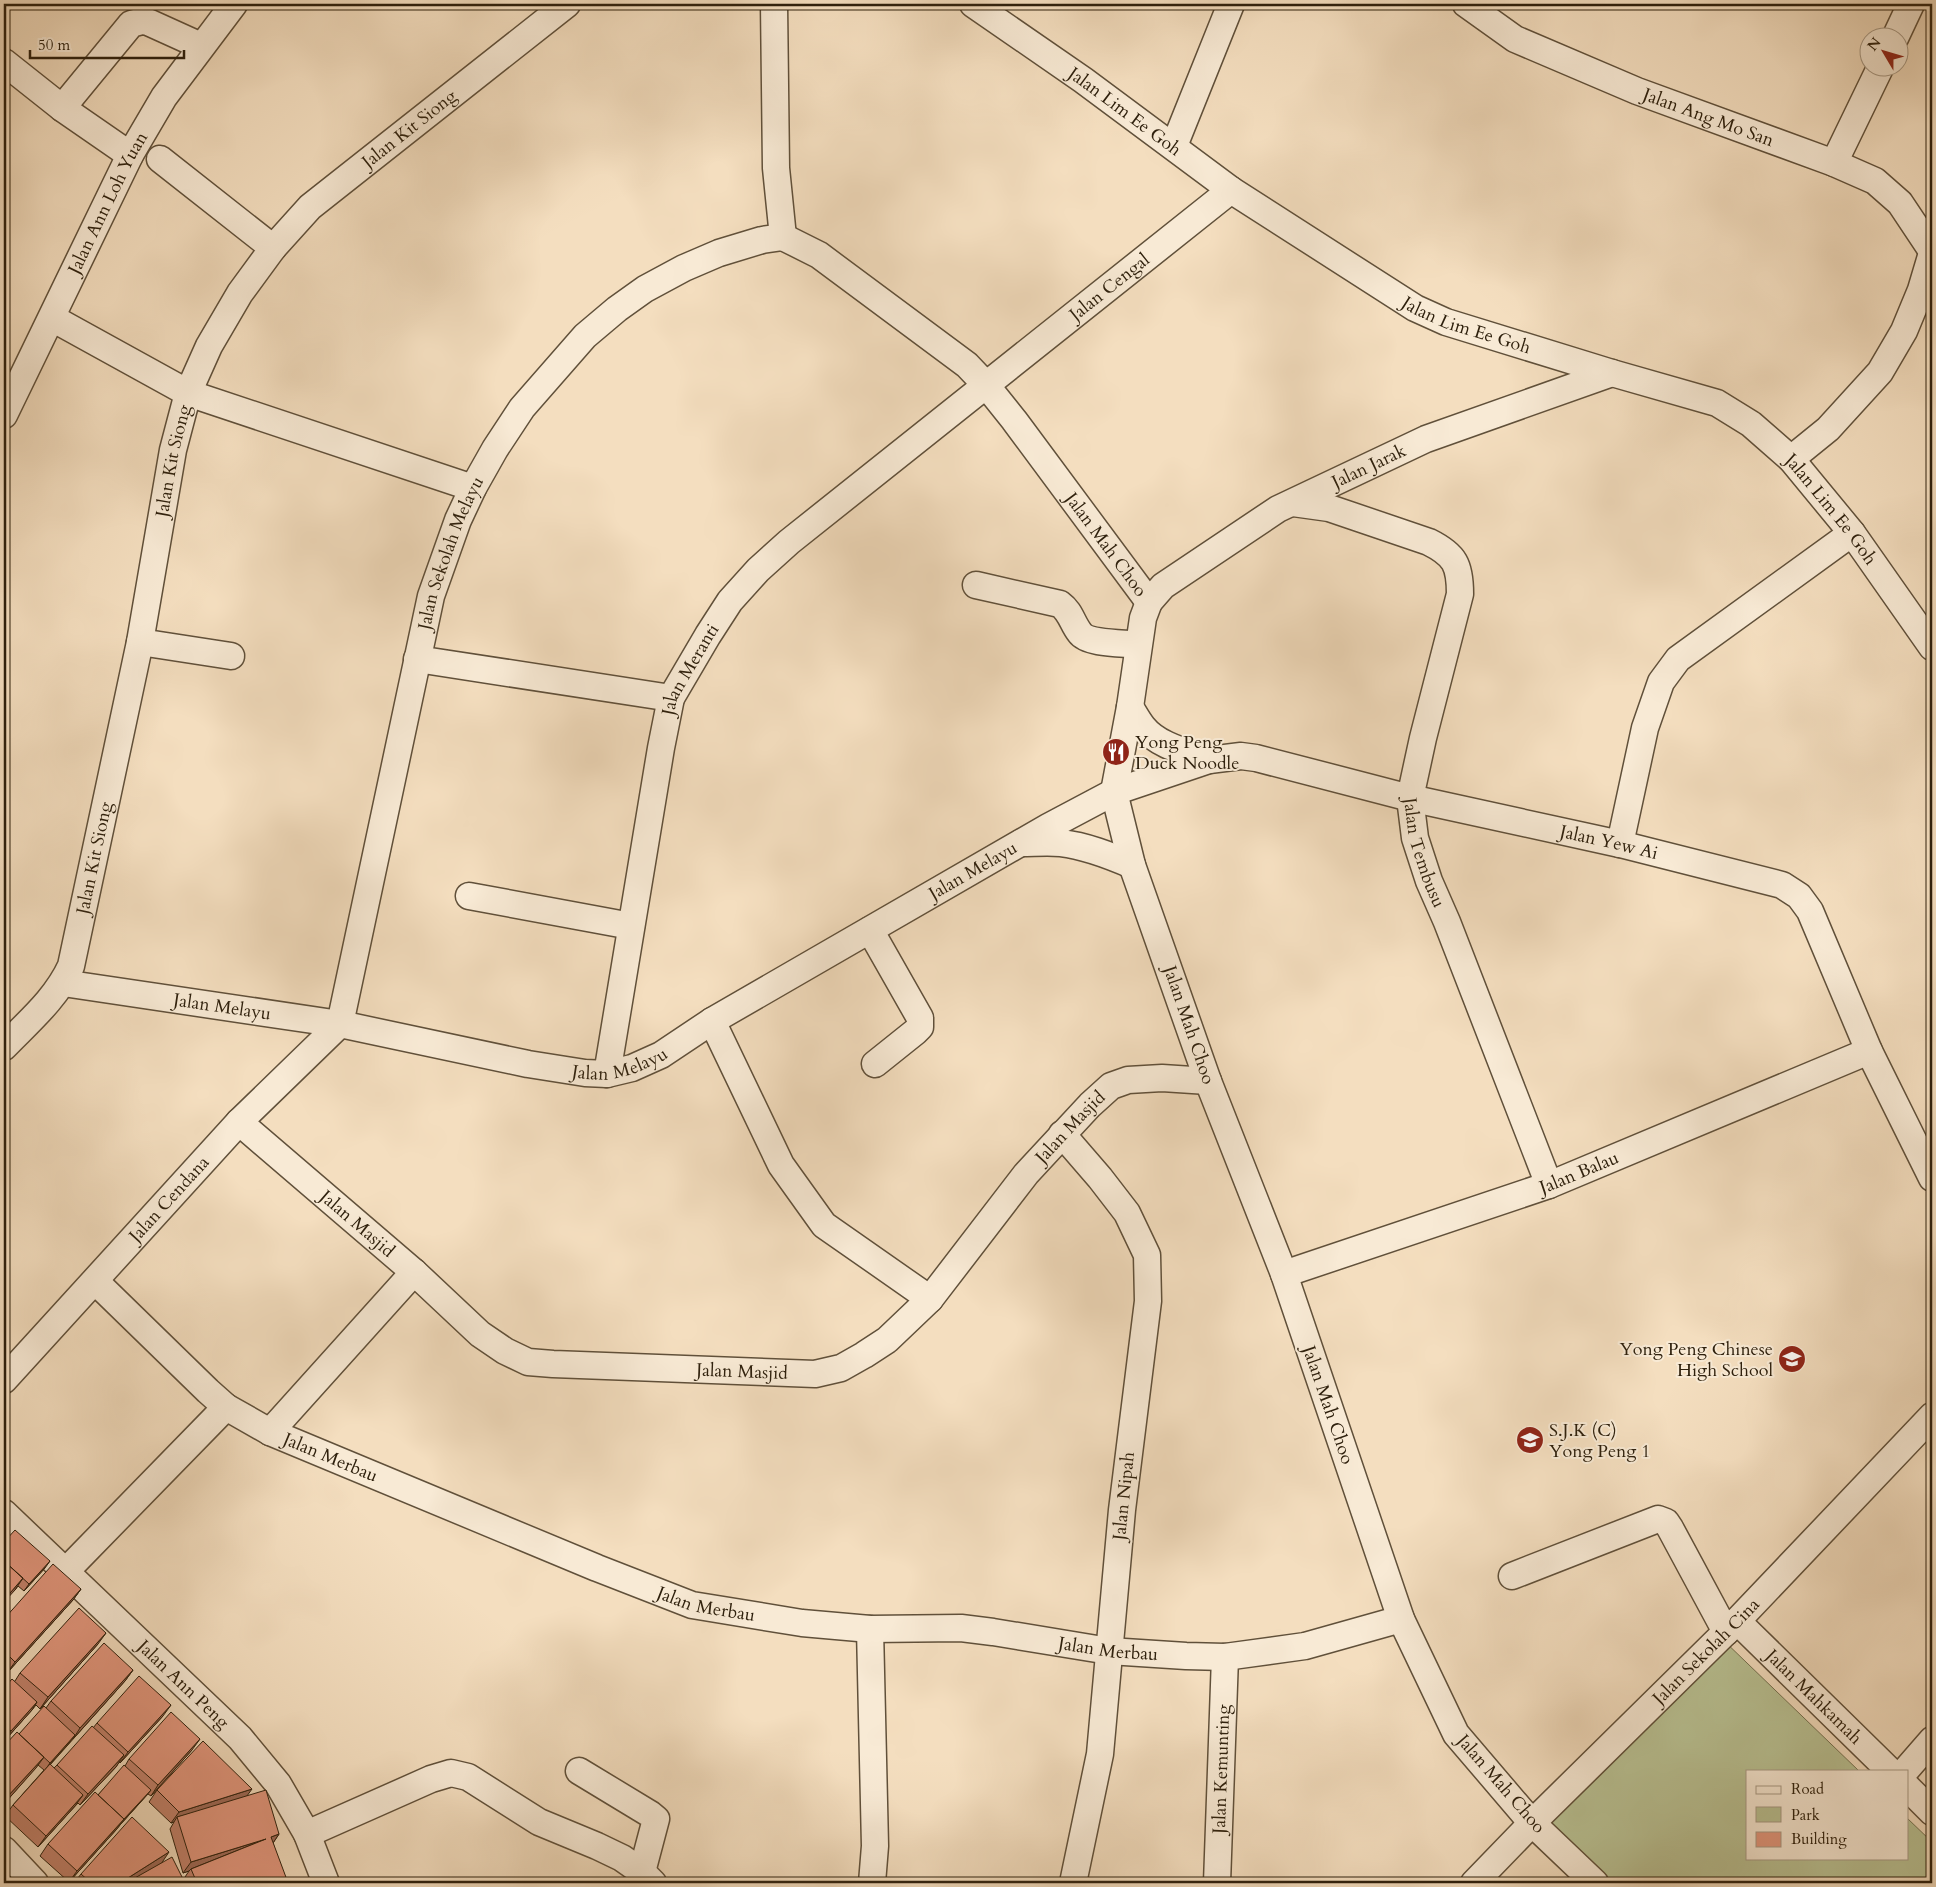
<svg xmlns="http://www.w3.org/2000/svg" width="1936" height="1887" font-family="Cardo,serif">
  <rect width="100%" height="100%" fill="#f4debf"/>
  <filter id="stains"><feTurbulence type="fractalNoise" baseFrequency=".004" numOctaves="4"/><feColorMatrix values="0 0 0 0 .2 0 0 0 0 .09 0 0 0 0 .02 0 0 0 .5 -.17"/></filter>
  <radialGradient id="worn" r=".72"><stop offset=".6" stop-color="#630" stop-opacity="0"/><stop offset="1" stop-color="#630" stop-opacity=".3"/></radialGradient>
  <path fill="#b9c294" stroke="#747150" d="M1719,1636L1859,1771H1747V1858H1907V1818L1932,1842V1883H1592L1534,1827Z"/>
  <g fill="none" stroke-linecap="round" stroke-linejoin="round">
    <g stroke="#60503a" stroke-width="29">
      <g id="minor">
        <path d="M774,4L776,168L783,237"/>
        <path id="s1" d="M973,4L1083,80L1231,190L1415,308L1446,322L1612,373L1717,403L1751,424L1791,459L1852,533L1932,647"/>
        <path id="s2" d="M1466,4L1515,39L1637,91L1834,163L1875,181L1900,203L1932,251"/>
        <path d="M1895,38L1911,4"/>
        <path d="M4,62L62,108L130,155"/>
        <path d="M62,108L131,24L142,21L148,22L201,46"/>
        <path d="M1174,146L1231,4"/>
        <path d="M160,159L273,248"/>
        <path d="M1834,163L1880,68"/>
        <path id="s3" d="M783,237L819,255L967,365L986,385L1014,420L1149,602"/>
        <path d="M52,318L188,393L473,488"/>
        <path id="s4" d="M4,415L130,155L164,97L234,4"/>
        <path d="M1791,459L1828,429L1880,372L1904,331L1921,290L1932,253"/>
        <path id="s5" d="M1293,503L1329,508L1429,542C1455,555 1460,565 1460,594L1423,738L1410,798L1415,838L1429,881L1447,922L1549,1185"/>
        <path d="M976,585L1060,604C1071,612 1072,623 1080,633C1088,644 1125,643 1138,645"/>
        <path d="M140,642L231,656"/>
        <path d="M417,659L671,698"/>
        <path d="M1130,707C1134,713 1138,721 1143,727C1158,746 1187,752 1209,760"/>
        <path d="M1021,843C1034,843 1048,842 1061,843C1086,846 1109,855 1132,865"/>
        <path d="M1620,844L1645,728L1661,682L1678,659L1852,533"/>
        <path d="M469,896L631,926"/>
        <path d="M870,930L920,1018V1027L915,1032L875,1064"/>
        <path id="s6" d="M63,983L340,1024L528,1064L585,1073L607,1074L632,1068L661,1055L712,1021L1048,827L1114,792L1209,760L1241,756L1256,758L1410,798L1620,844L1782,885L1799,896L1810,911L1869,1051L1932,1178"/>
        <path d="M712,1021L781,1165L824,1225L930,1299"/>
        <path id="s7" d="M4,1047C28,1022 56,999 71,966L140,642L173,450L188,393L209,346L240,293L273,248L310,207L567,4"/>
        <path id="s8" d="M607,1074L661,748L671,698L708,635L730,601L758,570L789,542L1231,190"/>
        <path id="s9" d="M239,1122L414,1272L480,1334L505,1351L528,1362L553,1364L815,1374L841,1368L864,1355L887,1340L930,1299L1026,1174L1090,1105L1111,1086L1128,1080L1162,1078L1208,1081"/>
        <path d="M1062,1134L1100,1178L1127,1213L1147,1255L1148,1301L1122,1510L1100,1754L1073,1883"/>
        <path id="s10" d="M1284,1274L1549,1185L1869,1051"/>
        <path id="s11" d="M95,1281L208,1391L226,1407L270,1432L597,1568L692,1605L802,1623L870,1629L961,1628L993,1632L1109,1651L1186,1656L1225,1657L1305,1646L1401,1619"/>
        <path id="s12" d="M4,1380L239,1122L340,1024L431,596L458,520L473,488L495,449L522,408L585,336L617,309L645,289L684,268L719,253L762,240L783,237"/>
        <path d="M270,1432L414,1272"/>
        <path id="s13" d="M4,1513L240,1738L278,1784L307,1834L326,1883"/>
        <path d="M66,1571L226,1407"/>
        <path d="M1512,1576L1658,1519L1666,1522L1670,1528L1726,1632"/>
        <path id="s14" d="M1737,1621L1890,1771"/>
        <path d="M870,1629L875,1846L872,1883"/>
        <path d="M579,1771L650,1814L656,1819L642,1872"/>
        <path d="M1905,1771L1932,1740"/>
        <path d="M1907,1787L1932,1812"/>
        <path d="M307,1834L431,1779L451,1773L468,1777L539,1822L597,1846L622,1858L642,1872L653,1883"/>
        <path d="M4,1850L35,1883"/>
        <path id="s15" d="M1217,1883L1225,1657"/>
        <path id="s16" d="M1474,1883L1532,1823L1737,1621L1932,1416"/>
        <path id="s17" d="M1595,1883L1532,1823L1456,1734L1401,1619L1284,1274L1208,1081L1132,865L1114,792L1130,707L1143,618L1149,602L1163,586L1278,509L1426,439L1612,373"/>
      </g>
    </g>
    <use href="#minor" stroke="#f8ead5" stroke-width="26"/>
  </g>
  <path fill="#c3826c" stroke="#2e200d" d="M4,1542L45,1568L24,1591L18,1586L15,1590Z
    M81,1589L73,1600L7,1673L6,1672L4,1675V1619Z
    M98,1644L40,1709L36,1705L32,1710L6,1739L4,1736V1688L15,1681L20,1673Z
    M133,1670L125,1681L50,1765L54,1768L57,1765L93,1728L97,1723L163,1716L120,1763L119,1762L116,1767L80,1805L78,1803L38,1847L5,1816L13,1805L44,1770L38,1765L4,1804V1746L19,1734L46,1708L51,1701Z
    M192,1750L151,1796L148,1794L120,1825L116,1830L69,1882L40,1856L48,1844L98,1795L125,1766L129,1759Z
    M157,1790L247,1796L279,1834L273,1843L285,1883H185L183,1880L189,1871L183,1873L170,1829L174,1822L171,1823L149,1802Z
    M161,1863L185,1883H74L81,1874Z"/>
  <path fill="#9f6a58" stroke="#2e200d" d="M50,1561L45,1568L24,1591L29,1584Z
    M23,1578L15,1590L4,1602V1600Z
    M81,1589L73,1600L7,1673L15,1662Z
    M106,1633L98,1644L40,1709L48,1697Z
    M133,1670L125,1681L73,1739L80,1728Z
    M37,1702L32,1710L6,1739L11,1731Z
    M171,1705L163,1716L120,1763L128,1752Z
    M75,1735L70,1742L45,1770L50,1763Z
    M200,1739L192,1750L151,1796L158,1785Z
    M124,1755L116,1767L80,1805L88,1794Z
    M44,1757L36,1768L4,1804V1802L7,1797Z
    M252,1789L244,1800L177,1817L174,1822L171,1823L179,1812Z
    M151,1790L145,1797L120,1825L116,1830L69,1882L77,1871Z
    M83,1795L75,1806L38,1847L46,1836Z
    M279,1834L271,1846V1837Z
    M266,1839L191,1869L189,1871L183,1873L191,1862Z
    M169,1852L161,1864L130,1883H120Z"/>
  <path fill="#e3977e" stroke="#2e200d" d="M15,1530L50,1561L29,1584L4,1561V1542Z
    M4,1561L23,1578L4,1600Z
    M53,1564L81,1589L15,1662L4,1651V1619Z
    M79,1608L106,1633L48,1697L20,1673Z
    M104,1643L133,1670L80,1728L51,1701Z
    M4,1667L7,1670L4,1674Z
    M139,1676L171,1705L128,1752L97,1723Z
    M12,1679L37,1702L11,1731L4,1724V1688Z
    M44,1706L75,1735L50,1763L19,1734Z
    M171,1712L200,1739L158,1785L129,1759Z
    M92,1726L124,1755L88,1794L57,1765Z
    M17,1732L44,1757L7,1797L4,1794V1746Z
    M203,1741L252,1789L179,1812L157,1790Z
    M50,1764L83,1795L46,1836L13,1805Z
    M124,1765L151,1790L124,1819L98,1795Z
    M266,1790L279,1834L271,1837L287,1880L279,1883H197L191,1869L266,1839L191,1862L177,1817Z
    M95,1792L124,1819L77,1871L48,1844Z
    M132,1817L169,1852L120,1883H91L81,1874Z
    M172,1857L185,1883H126Z"/>
  <defs>
    <g id="restaurant-disc" transform="scale(1.4375)"><circle r="9.5" fill="#8f2418" stroke="#f8ead5"/><path d="M-5-6h1v4h1v-4h1v4h1v-4h1v5L-1.5 .5V6h-2V.5L-5-1ZM5-6V6H3V1.5H1.5Q1.5-4 5-6Z" fill="#fff"/></g>
    <g id="school-disc" transform="scale(1.4375)"><circle r="9.5" fill="#8f2418" stroke="#f8ead5"/><path d="M0-5L7-2L0 1L-7-2ZM-4 1L0 2.5L4 1V4Q0 6-4 4Z" fill="#fff"/></g>
  </defs>
  <g fill-rule="evenodd">
    <use href="#restaurant-disc" x="1116" y="752"/>
    <use href="#school-disc" x="1792" y="1359"/>
    <use href="#school-disc" x="1530" y="1440"/>
  </g>
  <g text-anchor="middle" dominant-baseline="central" stroke-width="4" stroke-linejoin="round" paint-order="stroke">
    <g font-size="18" fill="#2e200d" stroke="#f8ead5">
      <text stroke="none"><textPath href="#s1" startOffset="186">Jalan Lim Ee Goh</textPath></text>
      <text stroke="none"><textPath href="#s2" startOffset="269">Jalan Ang Mo San</textPath></text>
      <text stroke="none"><textPath href="#s7" startOffset="1041">Jalan Kit Siong</textPath></text>
      <text stroke="none"><textPath href="#s4" startOffset="236">Jalan Ann Loh Yuan</textPath></text>
      <text stroke="none"><textPath href="#s8" startOffset="988">Jalan Cengal</textPath></text>
      <text stroke="none"><textPath href="#s1" startOffset="591">Jalan Lim Ee Goh</textPath></text>
      <text stroke="none"><textPath href="#s7" startOffset="621">Jalan Kit Siong</textPath></text>
      <text stroke="none"><textPath href="#s17" startOffset="1661">Jalan Jarak</textPath></text>
      <text stroke="none"><textPath href="#s1" startOffset="1011">Jalan Lim Ee Goh</textPath></text>
      <text stroke="none"><textPath href="#s3" startOffset="452">Jalan Mah Choo</textPath></text>
      <text stroke="none"><textPath href="#s12" startOffset="974">Jalan Sekolah Melayu</textPath></text>
      <text stroke="none"><textPath href="#s8" startOffset="415">Jalan Meranti</textPath></text>
      <text stroke="none"><textPath href="#s6" startOffset="1644">Jalan Yew Ai</textPath></text>
      <text stroke="none"><textPath href="#s5" startOffset="474">Jalan Tembusu</textPath></text>
      <text stroke="none"><textPath href="#s7" startOffset="216">Jalan Kit Siong</textPath></text>
      <text stroke="none"><textPath href="#s6" startOffset="972">Jalan Melayu</textPath></text>
      <text stroke="none"><textPath href="#s6" startOffset="161">Jalan Melayu</textPath></text>
      <text transform="translate(1189 1025) rotate(71)">Jalan Mah Choo</text>
      <text stroke="none"><textPath href="#s6" startOffset="566">Jalan Melayu</textPath></text>
      <text stroke="none"><textPath href="#s9" startOffset="1026">Jalan Masjid</textPath></text>
      <text stroke="none"><textPath href="#s10" startOffset="312">Jalan Balau</textPath></text>
      <text stroke="none"><textPath href="#s12" startOffset="245">Jalan Cendana</textPath></text>
      <text stroke="none"><textPath href="#s9" startOffset="156">Jalan Masjid</textPath></text>
      <text stroke="none"><textPath href="#s9" startOffset="591">Jalan Masjid</textPath></text>
      <text transform="translate(1328 1405) rotate(71)">Jalan Mah Choo</text>
      <text stroke="none"><textPath href="#s11" startOffset="298">Jalan Merbau</textPath></text>
      <text transform="translate(1124 1496) rotate(-84)">Jalan Nipah</text>
      <text stroke="none"><textPath href="#s11" startOffset="702">Jalan Merbau</textPath></text>
      <text stroke="none"><textPath href="#s11" startOffset="1108">Jalan Merbau</textPath></text>
      <text stroke="none"><textPath href="#s16" startOffset="328">Jalan Sekolah Cina</textPath></text>
      <text stroke="none"><textPath href="#s13" startOffset="248">Jalan Ann Peng</textPath></text>
      <text stroke="none"><textPath href="#s14" startOffset="108">Jalan Mahkamah</textPath></text>
      <text stroke="none"><textPath href="#s15" startOffset="114">Jalan Kemunting</textPath></text>
      <text transform="translate(1501 1784) rotate(49)">Jalan Mah Choo</text>
    </g>
    <g font-size="18" fill="#2e200d" stroke="#f8ead5" text-anchor="start">
      <text x="1135" y="742">Yong Peng<tspan x="1135" dy="21">Duck Noodle</tspan></text>
      <text x="1773" y="1349" text-anchor="end">Yong Peng Chinese<tspan x="1773" dy="21">High School</tspan></text>
      <text x="1549" y="1430">S.J.K (C)<tspan x="1549" dy="21">Yong Peng 1</tspan></text>
    </g>
  </g>
  <rect width="1936" height="1887" fill="none" stroke="#f4debf" stroke-width="20"/>
  <rect x="5" y="5" width="1926" height="1877" fill="none" stroke="#2e200d" stroke-width="2.5"/>
  <rect x="10" y="10" width="1916" height="1867" fill="none" stroke="#2e200d"/>
  <rect x="1746" y="1770" width="162" height="90" fill="#f8ead5" stroke="#a79985"/>
  <rect x="1756" y="1786" width="25" height="8" fill="#f8ead5" stroke="#a79985"/>
  <text x="1791" y="1794" font-size="15" fill="#2e200d">Road</text>
  <rect x="1756" y="1807" width="25" height="15" fill="#b9c294" stroke="#a79985"/>
  <text x="1791" y="1820" font-size="15" fill="#2e200d">Park</text>
  <rect x="1756" y="1832" width="25" height="15" fill="#e3977e" stroke="#a79985"/>
  <text x="1791" y="1844" font-size="15" fill="#2e200d">Building</text>
  <g transform="translate(1884 52) rotate(308)"><circle r="24" fill="#f8ead5" stroke="#a79985"/>
  <path d="M0-4L9 19L0 12L-9 19Z" fill="#8f2418"/>
  <text y="-8" font-size="14" font-weight="bold" text-anchor="middle" fill="#2e200d">N</text>
  </g>
  <path d="M30 50v8h154v-8" fill="none" stroke="#2e200d" stroke-width="2.5"/>
  <text x="38" y="50" font-size="15" fill="#2e200d" stroke="#f8ead5" stroke-width="4" paint-order="stroke">50 m</text>
  <rect width="100%" height="100%" filter="url(#stains)"/>
  <rect width="100%" height="100%" fill="url(#worn)"/>
</svg>
